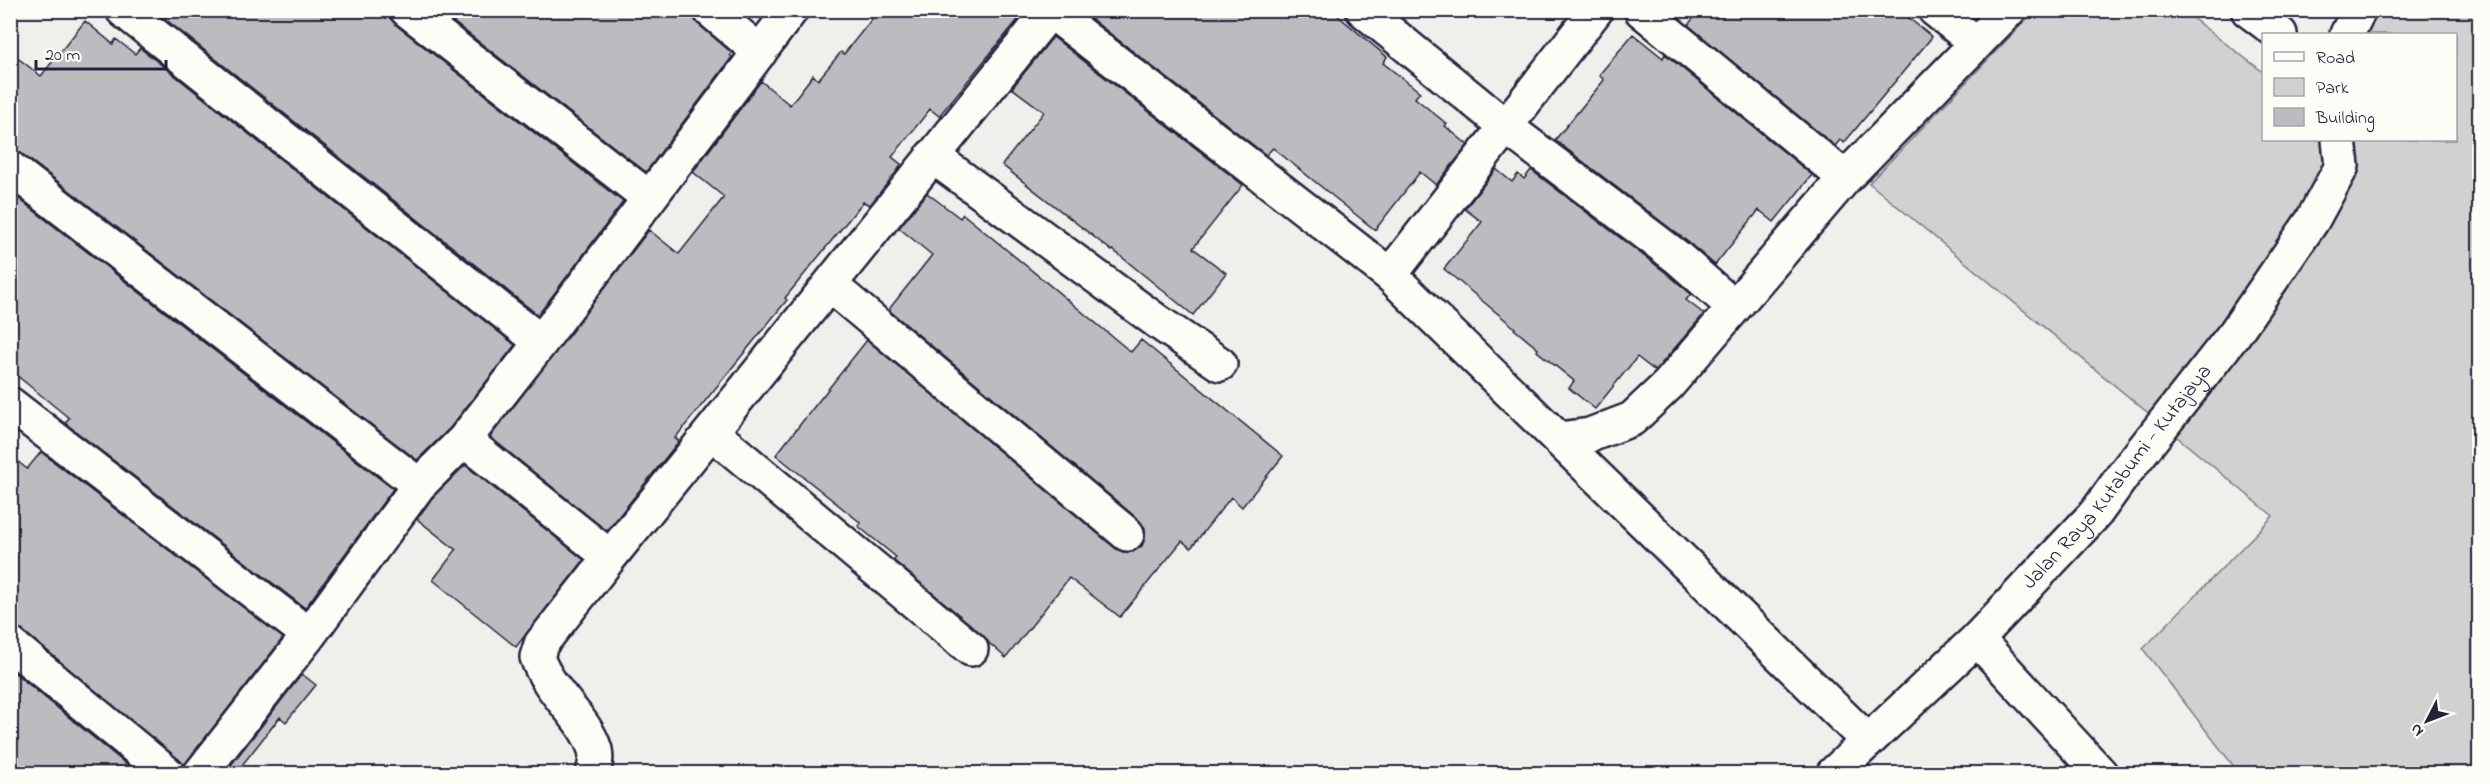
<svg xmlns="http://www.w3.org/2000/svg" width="2490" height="784" font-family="'Indie Flower',sans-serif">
  <rect width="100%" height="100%" fill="#f0efec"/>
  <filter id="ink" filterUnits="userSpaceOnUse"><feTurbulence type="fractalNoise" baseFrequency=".0167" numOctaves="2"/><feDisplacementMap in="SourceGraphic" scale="12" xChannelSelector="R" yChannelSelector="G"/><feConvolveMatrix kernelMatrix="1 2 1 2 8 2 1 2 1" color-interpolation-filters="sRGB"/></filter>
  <g filter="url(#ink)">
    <path fill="#d2d1d1" stroke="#7a7a86" stroke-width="1.5" d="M2035,11H2183L2263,72L2264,140H2456V34H2353L2376,11H2479V773H2239L2143,649L2273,516L1869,183Z"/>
    <path fill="#bcbcc0" stroke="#22223b" stroke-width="1.5" d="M170,10H389L390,18L396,25L623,202L538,315L164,18Z
      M438,10H692L698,24L732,53L730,55L732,57L646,172Z
      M879,10H1026L939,116L930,109L892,157L901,164L898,170L870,205L863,202L785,298L787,300L675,438L679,441L607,531L490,437L649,230L679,254L724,197L693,172L761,81L790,105L813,75L818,80L841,52L844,54Z
      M1080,10H1331L1387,57L1383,63L1420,92L1415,98L1447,124L1445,126L1468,145L1436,185L1420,172L1375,230L1273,148L1266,155Z
      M1700,10H1899L1932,37L1844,143L1840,140L1835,146L1688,25Z
      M85,21L113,44L116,39L135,54L140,48L515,345L450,428L417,460L21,153L10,150V52L41,76Z
      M1633,34L1663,58L1665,54L1812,175L1774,222L1759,210L1715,265L1688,242L1555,140L1604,80L1599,75Z
      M1053,37L1243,185L1193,248L1226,273L1193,315L1113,250L1112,251L1002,165L1044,112L1012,88Z
      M1496,169L1512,182L1518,174L1524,179L1531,170L1665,272L1691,294L1686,300L1704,314L1655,371L1637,357L1595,409L1569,388L1574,381L1537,351L1538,349L1514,329L1515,328L1444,269L1482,222L1465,209Z
      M10,192L393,489L305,608L65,423L69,418L10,370Z
      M927,193L960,218L963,214L1131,352L1141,340L1283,456L1242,507L1231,497L1191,548L1182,541L1120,617L1069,578L1006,658L989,643L983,635L893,560L896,557L858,526L861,523L776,455L867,340L1115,548L1123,552H1133L1142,546L1145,538V528L1139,520L890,311V308L932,255L899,228Z
      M41,452L283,638L184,765L22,630L10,626V455L27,469Z
      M465,465L584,560L516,647L433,580L456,550L417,519L433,497Z
      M10,669L138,774H10Z
      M302,674L316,685L286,722L280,717L235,774H224Z"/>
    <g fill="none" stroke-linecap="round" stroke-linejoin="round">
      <g stroke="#22223b" stroke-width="38">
        <path id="street" d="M123,10L541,342
          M407,10L648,197
          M710,10L760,52
          M1049,10L1390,275L1868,741
          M1363,10L1505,126L1677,257L1734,307
          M1641,10L1845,178
          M1935,10L1976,43
          M2248,10L2280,34
          M932,156L1158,322L1220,364
          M10,168L419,485
          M1390,275L1596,10
          M830,285L1127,534
          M10,404L309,635
          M711,432L971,649
          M1559,439L1590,435L1632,419L1668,385L1845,178L2009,10
          M464,440L610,557L541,644L537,657C549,693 585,717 595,750C597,758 595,766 593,774
          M610,557L1050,11
          M1977,639L2101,774
          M10,644L168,774
          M200,774L309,635L419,485L464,440L541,342L791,10"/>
      </g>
      <g stroke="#22223b" stroke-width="38">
        <g id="secondary">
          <path d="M2347,34L2359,10"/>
          <path id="s1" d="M1833,774L1977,639L2096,513L2124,474L2235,333L2312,221L2342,166L2339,140"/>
        </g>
      </g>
      <use href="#street" stroke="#fdfcf7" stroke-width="33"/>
      <use href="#secondary" stroke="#fdfcf7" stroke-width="33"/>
    </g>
  </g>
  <g text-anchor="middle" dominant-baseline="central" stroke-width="4.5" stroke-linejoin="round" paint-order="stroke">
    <g font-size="21" fill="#22223b" stroke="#fdfcf7">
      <text stroke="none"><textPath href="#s1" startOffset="412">Jalan Raya Kutabumi - Kutajaya</textPath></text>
    </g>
  </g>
  <rect width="2490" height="784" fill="none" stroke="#fdfcf7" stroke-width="36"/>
  <rect x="18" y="18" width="2454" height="748" fill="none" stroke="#22223b" stroke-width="2" filter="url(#ink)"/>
  <rect x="2262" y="33" width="195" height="108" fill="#fdfcf7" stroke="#a5a5ac" stroke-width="1.5"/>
  <rect x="2274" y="52" width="30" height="9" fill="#fdfcf7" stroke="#a5a5ac" stroke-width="1.5"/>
  <text x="2316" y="63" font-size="18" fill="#22223b">Road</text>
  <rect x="2274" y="78" width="30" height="18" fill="#d2d1d1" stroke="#a5a5ac" stroke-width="1.5"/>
  <text x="2316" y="93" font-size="18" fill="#22223b">Park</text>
  <rect x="2274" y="108" width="30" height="18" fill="#bcbcc0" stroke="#a5a5ac" stroke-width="1.5"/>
  <text x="2316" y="123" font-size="18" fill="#22223b">Building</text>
  <g transform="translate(2427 721) rotate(228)" stroke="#fdfcf7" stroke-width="4.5" paint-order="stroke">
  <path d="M0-4.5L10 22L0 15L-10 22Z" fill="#22223b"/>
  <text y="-9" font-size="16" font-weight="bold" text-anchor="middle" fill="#22223b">N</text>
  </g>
  <path d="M36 60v9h130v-9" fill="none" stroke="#22223b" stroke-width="3"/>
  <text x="45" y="60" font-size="18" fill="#22223b" stroke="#fdfcf7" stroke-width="4.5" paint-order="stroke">20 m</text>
</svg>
